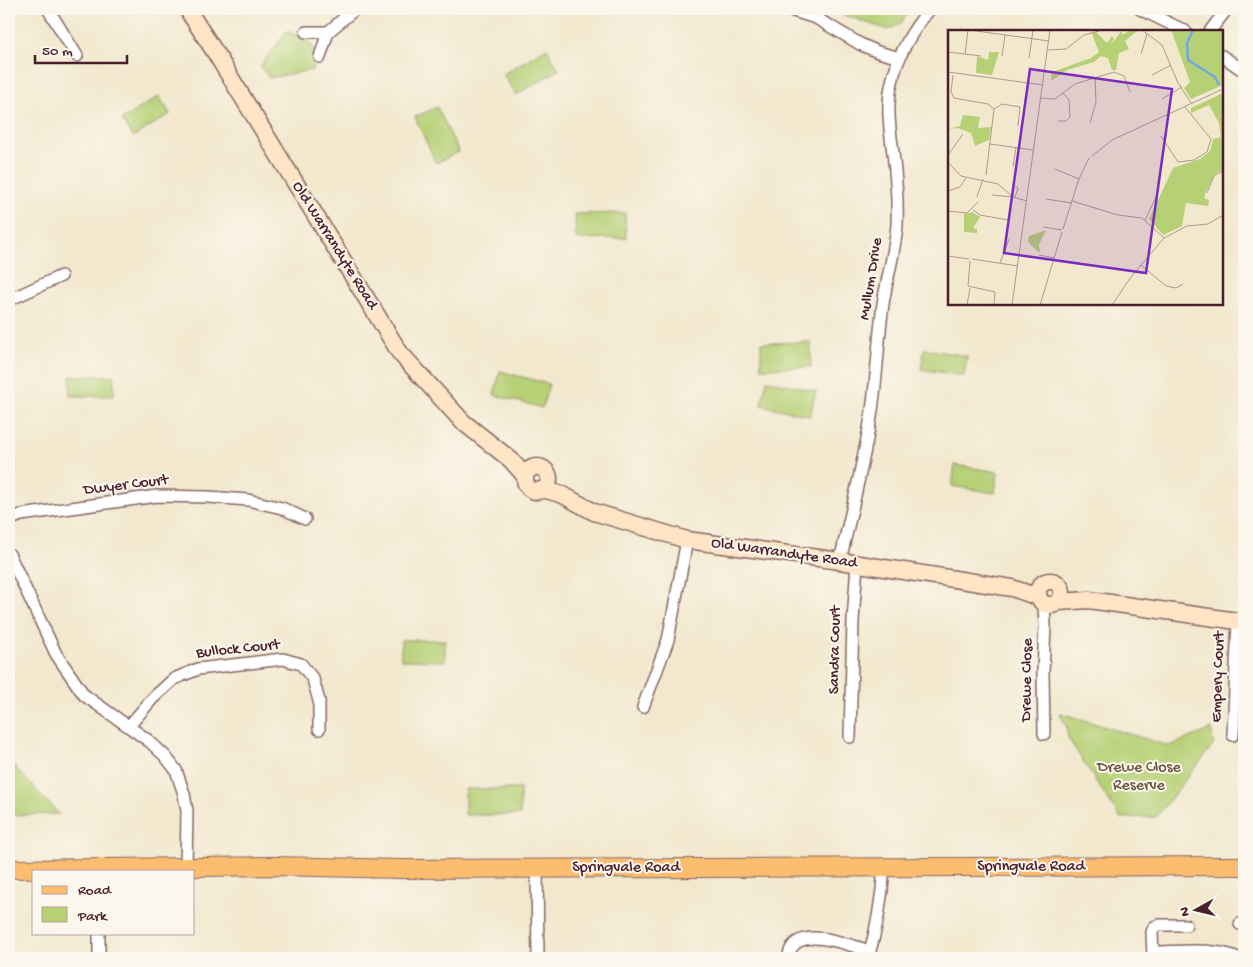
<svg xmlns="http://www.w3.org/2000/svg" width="1253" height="967" font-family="'Gochi Hand',sans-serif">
  <rect width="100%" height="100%" fill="#fbf7ec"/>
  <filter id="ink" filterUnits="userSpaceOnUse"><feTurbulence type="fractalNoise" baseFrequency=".02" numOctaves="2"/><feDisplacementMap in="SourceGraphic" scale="10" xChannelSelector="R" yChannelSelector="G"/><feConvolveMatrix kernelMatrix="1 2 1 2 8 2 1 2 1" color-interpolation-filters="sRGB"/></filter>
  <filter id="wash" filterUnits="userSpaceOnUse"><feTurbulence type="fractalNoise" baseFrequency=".0096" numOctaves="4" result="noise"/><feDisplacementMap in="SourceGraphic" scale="20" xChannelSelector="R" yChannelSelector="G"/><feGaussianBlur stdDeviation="1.12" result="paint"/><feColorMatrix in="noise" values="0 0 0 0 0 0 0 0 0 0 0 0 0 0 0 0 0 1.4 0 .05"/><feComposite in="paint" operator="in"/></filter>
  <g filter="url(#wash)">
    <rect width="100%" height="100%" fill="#f2e8ce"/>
    <path fill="#b6d076" stroke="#807850" d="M826,9H910L900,24L888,30Z
      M287,31C311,41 318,43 312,70L269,78L260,66Z
      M547,48L559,70L516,95L503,74Z
      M159,96L170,114L133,137L122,120Z
      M437,107L459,152L436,163L415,117Z
      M625,213L626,238L576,239L575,214Z
      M811,342V367L761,368V343Z
      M924,349L967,356L964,376L921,369Z
      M500,371L549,384L542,408L494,395Z
      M71,376H114V396H70Z
      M767,380L816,391L810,416L761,405Z
      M955,465L998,472L995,493L952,486Z
      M401,640H445V661L401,660Z
      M1060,713L1169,746L1212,729V737L1214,744L1156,817L1120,818L1068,738L1067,728Z
      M9,761L59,814L9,815Z
      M465,789H520V815H465Z"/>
  </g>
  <g filter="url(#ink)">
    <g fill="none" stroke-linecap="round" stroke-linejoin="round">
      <g stroke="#856564" stroke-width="14">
        <path id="minor" d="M48,9L77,56
          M787,9L816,18L860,44L878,52L900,58
          M1140,9L1185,31
          M1210,31L1227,9
          M306,32H328L320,57
          M328,32L355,9
          M1222,56L1244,71
          M9,300L61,276
          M9,520L21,515L157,496L208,497L248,500L282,508L305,519
          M9,554L56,654L84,695L149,741L165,756L176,770L184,794L187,811L186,867
          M840,561C851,513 863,465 871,417C877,379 878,341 883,304C887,277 895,252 897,225C898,201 896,177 893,153C890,130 886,106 892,82C898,55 912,30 930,9
          M643,707L668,640L687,540
          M129,726L153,698L174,679L198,669L283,659L301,664L313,679L319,701V729
          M1044,734L1043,672L1045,626L1044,604
          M1233,735L1238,621
          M850,737L853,621L857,564
          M537,869L538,958
          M1240,924H1244
          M99,933V958
          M1153,952C1179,952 1214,947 1238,958
          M788,958C789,954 790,950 792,947C807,927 851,946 870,951
          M868,958C877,929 882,897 884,867
          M1153,958L1152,932L1154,927L1160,925H1186"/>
      </g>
      <g stroke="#856564" stroke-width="19">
        <path id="secondary" d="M187,9L213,49L400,353L463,422L511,460L525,476
          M525 479a12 12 0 1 1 24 0a12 12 0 1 1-24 0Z
          M543,489L563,495L594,512L687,540L840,561L1012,588L1038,597
          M1038 593a12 12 0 1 1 24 0a12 12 0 1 1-24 0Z
          M1058,602L1089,600L1244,622"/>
      </g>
      <g stroke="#856564" stroke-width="20">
        <path id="primary" d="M9,869L275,866L402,869L1244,866"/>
      </g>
      <use href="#minor" stroke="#fff" stroke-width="11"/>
      <use href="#secondary" stroke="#fee5c5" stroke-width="16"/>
      <use href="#primary" stroke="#fcbd6f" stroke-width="18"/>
    </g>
  </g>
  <g text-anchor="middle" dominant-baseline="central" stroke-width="4" stroke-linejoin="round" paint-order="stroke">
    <g font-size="16" fill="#4a1f2b" stroke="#fbf7ec">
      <text transform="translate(334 246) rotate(58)">Old Warrandyte Road</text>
      <text transform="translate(872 279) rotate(-81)">Mullum Drive</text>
      <text transform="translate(126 486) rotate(-7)">Dwyer Court</text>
      <text transform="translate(784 554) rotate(8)">Old Warrandyte Road</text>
      <text transform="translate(238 650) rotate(-6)">Bullock Court</text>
      <text transform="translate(836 650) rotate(-89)">Sandra Court</text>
      <text transform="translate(1219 677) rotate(-88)">Empery Court</text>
      <text transform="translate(1028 680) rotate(-89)">Drewe Close</text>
      <text x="1031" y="867">Springvale Road</text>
      <text x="626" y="868">Springvale Road</text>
    </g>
    <g font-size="16" fill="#6a5442" stroke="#fbf7ec">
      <text x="1139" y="768">Drewe Close<tspan x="1139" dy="18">Reserve</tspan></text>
    </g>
  </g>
  <g transform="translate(948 30)">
    <rect width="275" height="275" fill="#f2e8ce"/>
    <path d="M182,0H190L177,11L181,19L171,23L168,40H164L160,28L153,26L146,32L119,40L103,51L104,42L143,28L151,22L144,4L148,2L159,13L164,6L166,9L162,14L167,10L173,1L175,5ZM223,0H275V55L243,69L236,58L242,52ZM41,22H51L44,45L28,43L29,26L40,30ZM275,63V140L267,144L258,162L256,168L261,170L260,176L238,173L234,196L215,205L201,189L225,138L252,129L262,121L265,109L273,107L271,93L261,75L243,83V78ZM15,85L32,87L30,98L43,97L41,110L27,116L23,103L10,98L0,99L12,96ZM24,182L32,187L25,198L29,199V203L16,202V184ZM98,200L91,215L92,222H90L80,212L81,206Z" fill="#b6d076"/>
    <path fill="none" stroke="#72a8e0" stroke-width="2.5" d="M245,0L239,13L240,30L267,47L271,55"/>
    <path fill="none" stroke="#af988d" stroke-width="1" d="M21,0L101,11M194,0L214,15L230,53L244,74M100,20L118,19L136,5L151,1M0,22L33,26M17,24L20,0M193,24L199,4M54,26L57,5M81,28L85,0M0,42L95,55M5,45L3,62L6,68L40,74L46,79L38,145M204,45L223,35M93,68L107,69L127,54L166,42L176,46L182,62M214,69L234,57M46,79L54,74L72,77L70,96M110,91H118L122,87L121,70L115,63M142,93L148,72L147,47M213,106L230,132L246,130L259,122L263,109L237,77M42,114L85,120M0,125L15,104M144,126L164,110L275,59M0,132L13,146L50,154L65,167L79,171M65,137L68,118M107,139L131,149M64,154L70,158L67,167M0,161L12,157L18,148M259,163L266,146L275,141M44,165L65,167M29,167L35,149M98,169L124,173M124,171L170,185L194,188L216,208M25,180L32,185L60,190M0,181L19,183L30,172M197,190L208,167M95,197L114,200M115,199L131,149L141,128M91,225L107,228M0,226L21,229M24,229L70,236M22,231L20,256L47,262L46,275M52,233L61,209M193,235L218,256L228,258L235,254M19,275L22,258M64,275L102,0M92,275L114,202M164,275L183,247L216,208L239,196L260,194L275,185"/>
    <path fill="#7b2cbf" fill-opacity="0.15" stroke="#7b2cbf" stroke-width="2.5" d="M82,39L224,59L198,243L56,223Z"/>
    <rect width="275" height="275" fill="none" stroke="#4a1f2b" stroke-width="2.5"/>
  </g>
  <rect width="1253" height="967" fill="none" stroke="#fbf7ec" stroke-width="30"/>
  <rect x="32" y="870" width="162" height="65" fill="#fbf7ec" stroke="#b4a19f"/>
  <rect x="42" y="886" width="25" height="8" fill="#fcbd6f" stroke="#b4a19f"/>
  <text x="78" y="894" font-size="15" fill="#4a1f2b">Road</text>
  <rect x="42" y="907" width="25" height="15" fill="#b6d076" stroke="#b4a19f"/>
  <text x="78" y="920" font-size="15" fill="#4a1f2b">Park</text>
  <g transform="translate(1196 910) rotate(262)" stroke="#fbf7ec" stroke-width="4" paint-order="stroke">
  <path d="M0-4L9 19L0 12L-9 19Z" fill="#4a1f2b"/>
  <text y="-8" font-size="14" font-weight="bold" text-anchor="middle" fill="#4a1f2b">N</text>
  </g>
  <path d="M35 55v8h92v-8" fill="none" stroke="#4a1f2b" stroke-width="2.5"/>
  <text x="42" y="55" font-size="15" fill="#4a1f2b" stroke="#fbf7ec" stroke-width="4" paint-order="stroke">50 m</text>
</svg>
